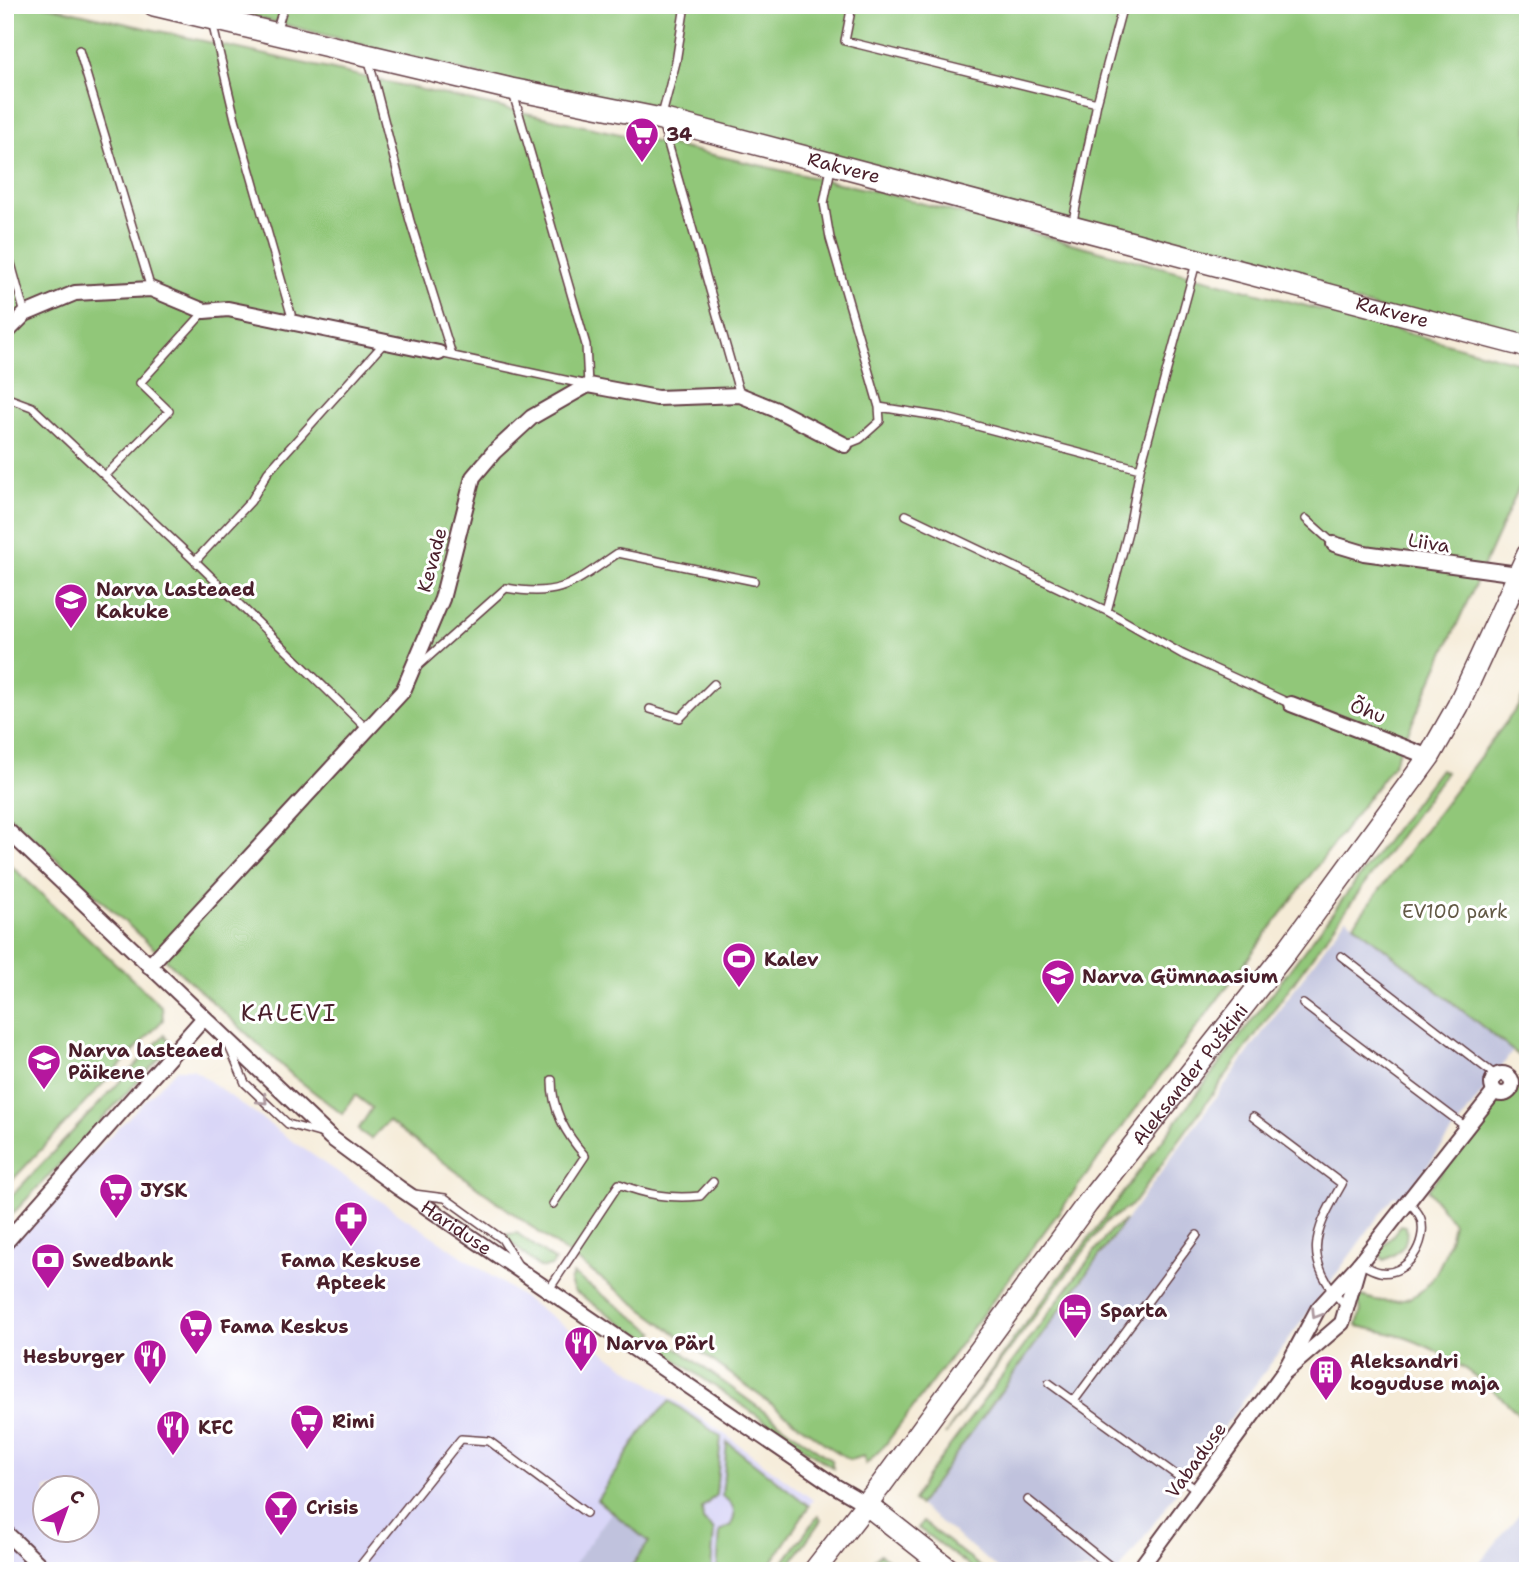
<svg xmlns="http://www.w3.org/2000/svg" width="1533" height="1576" font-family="'Shantell Sans',sans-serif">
  <rect width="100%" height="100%" fill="#fff"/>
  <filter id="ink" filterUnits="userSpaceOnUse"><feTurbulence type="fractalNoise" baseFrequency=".0143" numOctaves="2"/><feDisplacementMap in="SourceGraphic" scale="14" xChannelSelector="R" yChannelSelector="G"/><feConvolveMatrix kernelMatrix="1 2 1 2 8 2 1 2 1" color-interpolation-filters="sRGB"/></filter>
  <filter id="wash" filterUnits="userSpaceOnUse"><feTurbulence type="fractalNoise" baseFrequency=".00686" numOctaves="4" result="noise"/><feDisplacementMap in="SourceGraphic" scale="28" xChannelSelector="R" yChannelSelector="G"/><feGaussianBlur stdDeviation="1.57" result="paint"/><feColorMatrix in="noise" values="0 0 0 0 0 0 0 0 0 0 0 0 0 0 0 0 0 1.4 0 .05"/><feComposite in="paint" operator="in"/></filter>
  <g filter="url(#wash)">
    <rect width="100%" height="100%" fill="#f5ebd7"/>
    <path fill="#d9d6f7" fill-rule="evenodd" d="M177,1069H193L295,1143L723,1433L813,1500L762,1571H5V1241ZM46,1488H88V1530H46Z"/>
    <path fill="#c0c2dd" d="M1346,918L1513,1051L1403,1199L1394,1195L1119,1571H1001L919,1505Z
      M1528,1503V1571H1473Z
      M611,1513L649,1542L628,1571H569Z"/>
    <path fill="#91c779" stroke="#6e7352" stroke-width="2" d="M5,5H43L883,193L1528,365V468L1394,763L885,1445L866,1464L864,1456L850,1460L828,1446L388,1121L371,1139L358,1130L372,1108L355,1095L342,1114L292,1075L5,812Z
      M209,5H1528V347Z
      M1528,686V1063L1354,924L1519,705Z
      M1440,769L1446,772L1132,1205L1106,1222L945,1435L1018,1333Z
      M5,860L162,1007L163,1020L5,1188Z
      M164,1035L172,1045L5,1222V1203Z
      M1528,1070V1424C1498,1391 1451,1354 1409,1339C1393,1333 1374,1330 1357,1326L1361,1310L1356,1294C1419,1319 1442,1278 1453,1223L1428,1190L1492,1106L1515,1095Z
      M1125,1220L919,1505L913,1501L926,1478L1110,1231Z
      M1401,1225L1406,1226C1409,1245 1401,1252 1384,1260L1379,1254L1380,1250Z
      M517,1233L555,1261L552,1266L542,1268L536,1265L503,1235Z
      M573,1274L655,1332L649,1341L574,1291L570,1282Z
      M667,1341L831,1460L833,1468L659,1348Z
      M670,1401L721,1437L716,1495L702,1508L703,1520L714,1530L711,1571H628L649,1542L597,1500L647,1424Z
      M727,1442L809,1506L766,1571H717L720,1531L731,1525C738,1513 733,1503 722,1496Z
      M818,1516L821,1520L785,1571H777Z
      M923,1522L986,1571H976L918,1528Z
      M880,1554L905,1571H862Z"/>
  </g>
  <g filter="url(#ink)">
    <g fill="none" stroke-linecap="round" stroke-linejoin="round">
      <g stroke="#643e45" stroke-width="10">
        <path id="lane" d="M685,5L676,62L661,119L740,395
          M852,5L845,41L1097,103
          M212,22L235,119L291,314
          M276,32L284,5
          M79,50L151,289
          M368,57L410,221L452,355
          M831,168L824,203L830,238L879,407L880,421L860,439L845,445
          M1072,226L1097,103L1123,5
          M5,242L25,314
          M439,353L588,385L586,345L513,93
          M5,397L32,407L195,561L368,730
          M879,407L943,417L1140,469
          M106,475L169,411L140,383L204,312
          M906,515L1107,611L1182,654L1291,704
          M1306,519L1334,544
          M195,561L251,501L268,472L385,342
          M1107,611L1129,528L1140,469L1196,263
          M416,668L506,588C562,598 573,583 618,553L754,581
          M650,709L680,718L714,684
          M1341,956L1495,1075
          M1303,1004L1466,1127
          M229,1046L245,1083L264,1101L288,1124L323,1134
          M552,1080C552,1110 565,1133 585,1156L553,1204
          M1253,1117L1342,1184C1312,1236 1303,1258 1345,1306
          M414,1194L445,1198L502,1239L518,1265
          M1360,1264C1366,1266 1374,1271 1380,1272C1407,1277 1428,1242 1421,1219C1419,1212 1413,1207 1408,1201
          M550,1288L619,1184C647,1195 670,1199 700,1196L713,1182
          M1049,1383L1197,1490
          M1074,1401L1197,1235
          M1028,1500L1116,1571
          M356,1571L461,1439L489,1441L586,1513"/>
      </g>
      <g stroke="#643e45" stroke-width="18">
        <g id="street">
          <path d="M5,334L25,314L75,293L151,289L204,311L228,309L439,353"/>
          <path d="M1334,544L1364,553L1518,574"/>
          <path d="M1291,704L1429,757"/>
          <path id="s1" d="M5,828L330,1137L399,1188L835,1486L866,1504"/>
          <path d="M149,966L403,691L442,599L473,477L494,452L532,417L588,385L657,398L740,395L779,411L845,445"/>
          <circle cx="1502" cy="1084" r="10"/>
          <path d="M5,1243L203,1019"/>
          <path d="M1286,1371L1342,1323L1359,1264"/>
          <path d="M5,1532L46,1571"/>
          <path d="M1138,1571L1284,1372L1318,1309L1359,1264L1495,1091"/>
        </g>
      </g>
      <g stroke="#643e45" stroke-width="24">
        <g id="secondary">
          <path id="s2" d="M154,5L511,89L661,119L1528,347"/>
          <path d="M866,1504L951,1571"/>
          <path id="s3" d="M814,1571L881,1485L1087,1204L1286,952L1429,757L1458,706L1528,554"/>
        </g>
      </g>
      <use href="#lane" stroke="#fff" stroke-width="7"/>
      <use href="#street" stroke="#fff" stroke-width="14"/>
      <use href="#secondary" stroke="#fff" stroke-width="21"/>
    </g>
    <defs><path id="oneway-chevron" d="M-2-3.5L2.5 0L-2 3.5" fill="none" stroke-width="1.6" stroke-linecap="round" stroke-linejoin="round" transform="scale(1.75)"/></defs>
    <g stroke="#ae9aa0">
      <use href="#oneway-chevron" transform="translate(263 1100) rotate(44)"/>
      <use href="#oneway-chevron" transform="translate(1316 1314) rotate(122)"/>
    </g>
  </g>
  <defs>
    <g id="supermarket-pin" transform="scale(1.75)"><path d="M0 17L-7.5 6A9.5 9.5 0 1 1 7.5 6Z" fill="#b5179e" stroke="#fff"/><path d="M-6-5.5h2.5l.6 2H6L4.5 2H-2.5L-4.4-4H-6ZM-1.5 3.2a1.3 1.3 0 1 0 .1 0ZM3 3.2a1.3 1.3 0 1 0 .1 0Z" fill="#fff"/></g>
    <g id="school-pin" transform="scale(1.75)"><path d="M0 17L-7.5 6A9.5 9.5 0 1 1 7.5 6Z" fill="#b5179e" stroke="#fff"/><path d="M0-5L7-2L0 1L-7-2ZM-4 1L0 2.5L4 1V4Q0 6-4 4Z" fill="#fff"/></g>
    <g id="stadium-pin" transform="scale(1.75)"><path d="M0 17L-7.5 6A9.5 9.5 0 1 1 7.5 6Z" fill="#b5179e" stroke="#fff"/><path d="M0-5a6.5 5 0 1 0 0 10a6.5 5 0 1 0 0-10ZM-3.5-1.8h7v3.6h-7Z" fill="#fff"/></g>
    <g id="pharmacy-pin" transform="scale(1.75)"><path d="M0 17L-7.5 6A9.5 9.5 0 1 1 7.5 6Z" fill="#b5179e" stroke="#fff"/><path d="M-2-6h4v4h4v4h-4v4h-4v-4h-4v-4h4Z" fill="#fff"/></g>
    <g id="bank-pin" transform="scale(1.75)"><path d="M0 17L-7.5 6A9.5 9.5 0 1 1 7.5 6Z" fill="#b5179e" stroke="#fff"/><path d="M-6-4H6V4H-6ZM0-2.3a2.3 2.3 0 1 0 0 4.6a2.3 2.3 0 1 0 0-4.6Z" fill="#fff"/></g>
    <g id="hotel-pin" transform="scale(1.75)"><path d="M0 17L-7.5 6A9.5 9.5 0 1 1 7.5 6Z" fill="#b5179e" stroke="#fff"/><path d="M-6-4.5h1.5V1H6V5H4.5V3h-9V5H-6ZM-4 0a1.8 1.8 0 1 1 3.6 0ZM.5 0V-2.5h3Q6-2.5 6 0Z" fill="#fff"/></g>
    <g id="restaurant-pin" transform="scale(1.75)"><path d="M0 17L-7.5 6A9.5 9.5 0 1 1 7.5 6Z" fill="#b5179e" stroke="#fff"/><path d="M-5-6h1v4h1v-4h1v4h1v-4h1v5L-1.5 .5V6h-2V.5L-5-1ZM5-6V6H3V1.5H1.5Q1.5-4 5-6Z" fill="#fff"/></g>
    <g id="building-pin" transform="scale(1.75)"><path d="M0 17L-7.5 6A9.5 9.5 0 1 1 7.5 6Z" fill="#b5179e" stroke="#fff"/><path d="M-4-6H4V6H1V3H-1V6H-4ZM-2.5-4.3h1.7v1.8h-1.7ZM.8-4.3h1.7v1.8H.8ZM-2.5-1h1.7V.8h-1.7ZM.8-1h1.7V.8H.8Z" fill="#fff"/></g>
    <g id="bar-pin" transform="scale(1.75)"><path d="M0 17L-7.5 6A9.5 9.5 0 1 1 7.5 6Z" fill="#b5179e" stroke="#fff"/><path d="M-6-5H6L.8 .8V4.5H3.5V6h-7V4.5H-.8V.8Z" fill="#fff"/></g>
  </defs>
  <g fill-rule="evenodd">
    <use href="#supermarket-pin" x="642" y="134"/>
    <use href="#school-pin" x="71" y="600"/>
    <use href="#stadium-pin" x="739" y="959"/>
    <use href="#school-pin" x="1058" y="976"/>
    <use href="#school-pin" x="44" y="1061"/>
    <use href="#supermarket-pin" x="116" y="1190"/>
    <use href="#pharmacy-pin" x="351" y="1218"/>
    <use href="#bank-pin" x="48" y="1260"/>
    <use href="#hotel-pin" x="1075" y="1310"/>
    <use href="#supermarket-pin" x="196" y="1326"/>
    <use href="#restaurant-pin" x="581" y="1343"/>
    <use href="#restaurant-pin" x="150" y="1356"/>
    <use href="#building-pin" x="1326" y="1372"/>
    <use href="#supermarket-pin" x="307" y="1421"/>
    <use href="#restaurant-pin" x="173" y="1427"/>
    <use href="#bar-pin" x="281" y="1507"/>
  </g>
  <g text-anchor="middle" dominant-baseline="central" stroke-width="6" stroke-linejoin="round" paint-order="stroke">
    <g font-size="19" font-weight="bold" fill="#4a1f2b" stroke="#fff" text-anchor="start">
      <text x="666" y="134">34</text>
      <text x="96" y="589">Narva Lasteaed<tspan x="96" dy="22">Kakuke</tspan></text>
      <text x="764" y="959">Kalev</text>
      <text x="1082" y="976">Narva Gümnaasium</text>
      <text x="68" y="1050">Narva lasteaed<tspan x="68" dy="22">Päikene</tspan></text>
      <text x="140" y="1190">JYSK</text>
      <text x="72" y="1260">Swedbank</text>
      <text x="351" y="1260" text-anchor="middle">Fama Keskuse<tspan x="351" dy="22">Apteek</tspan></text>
      <text x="1100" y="1310">Sparta</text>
      <text x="220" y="1326">Fama Keskus</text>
      <text x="606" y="1343">Narva Pärl</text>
      <text x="125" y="1356" text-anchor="end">Hesburger</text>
      <text x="1350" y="1361">Aleksandri<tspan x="1350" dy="22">koguduse maja</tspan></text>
      <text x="332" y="1421">Rimi</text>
      <text x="198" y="1427">KFC</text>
      <text x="306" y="1507">Crisis</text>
    </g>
    <g font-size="19" fill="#4a1f2b" stroke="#fff">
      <text stroke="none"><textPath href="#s2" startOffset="709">Rakvere</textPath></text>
      <text stroke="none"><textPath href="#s2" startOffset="1276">Rakvere</textPath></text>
      <text transform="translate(1429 543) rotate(9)">Liiva</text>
      <text transform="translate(432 560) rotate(-75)">Kevade</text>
      <text transform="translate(1368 711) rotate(21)">Õhu</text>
      <text stroke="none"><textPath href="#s3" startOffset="623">Aleksander Puškini</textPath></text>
      <text stroke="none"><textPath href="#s1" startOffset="604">Hariduse</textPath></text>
      <text transform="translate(1196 1460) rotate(-54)">Vabaduse</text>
    </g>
    <g font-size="19" fill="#635a46" stroke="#fff">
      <text x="1455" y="911">EV100 park</text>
    </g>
    <g font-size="23" letter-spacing="2" fill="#4a1f2b" stroke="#fff">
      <text x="289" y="1013">KALEVI</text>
    </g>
  </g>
  <rect width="1533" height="1576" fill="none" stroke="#fff" stroke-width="28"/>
  <g transform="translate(66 1509) rotate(41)"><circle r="33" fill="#ffffff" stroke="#b7a5aa" stroke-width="2"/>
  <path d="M0-5L12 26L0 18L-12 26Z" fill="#b5179e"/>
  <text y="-10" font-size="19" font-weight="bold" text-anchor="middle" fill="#4a1f2b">С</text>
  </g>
</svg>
